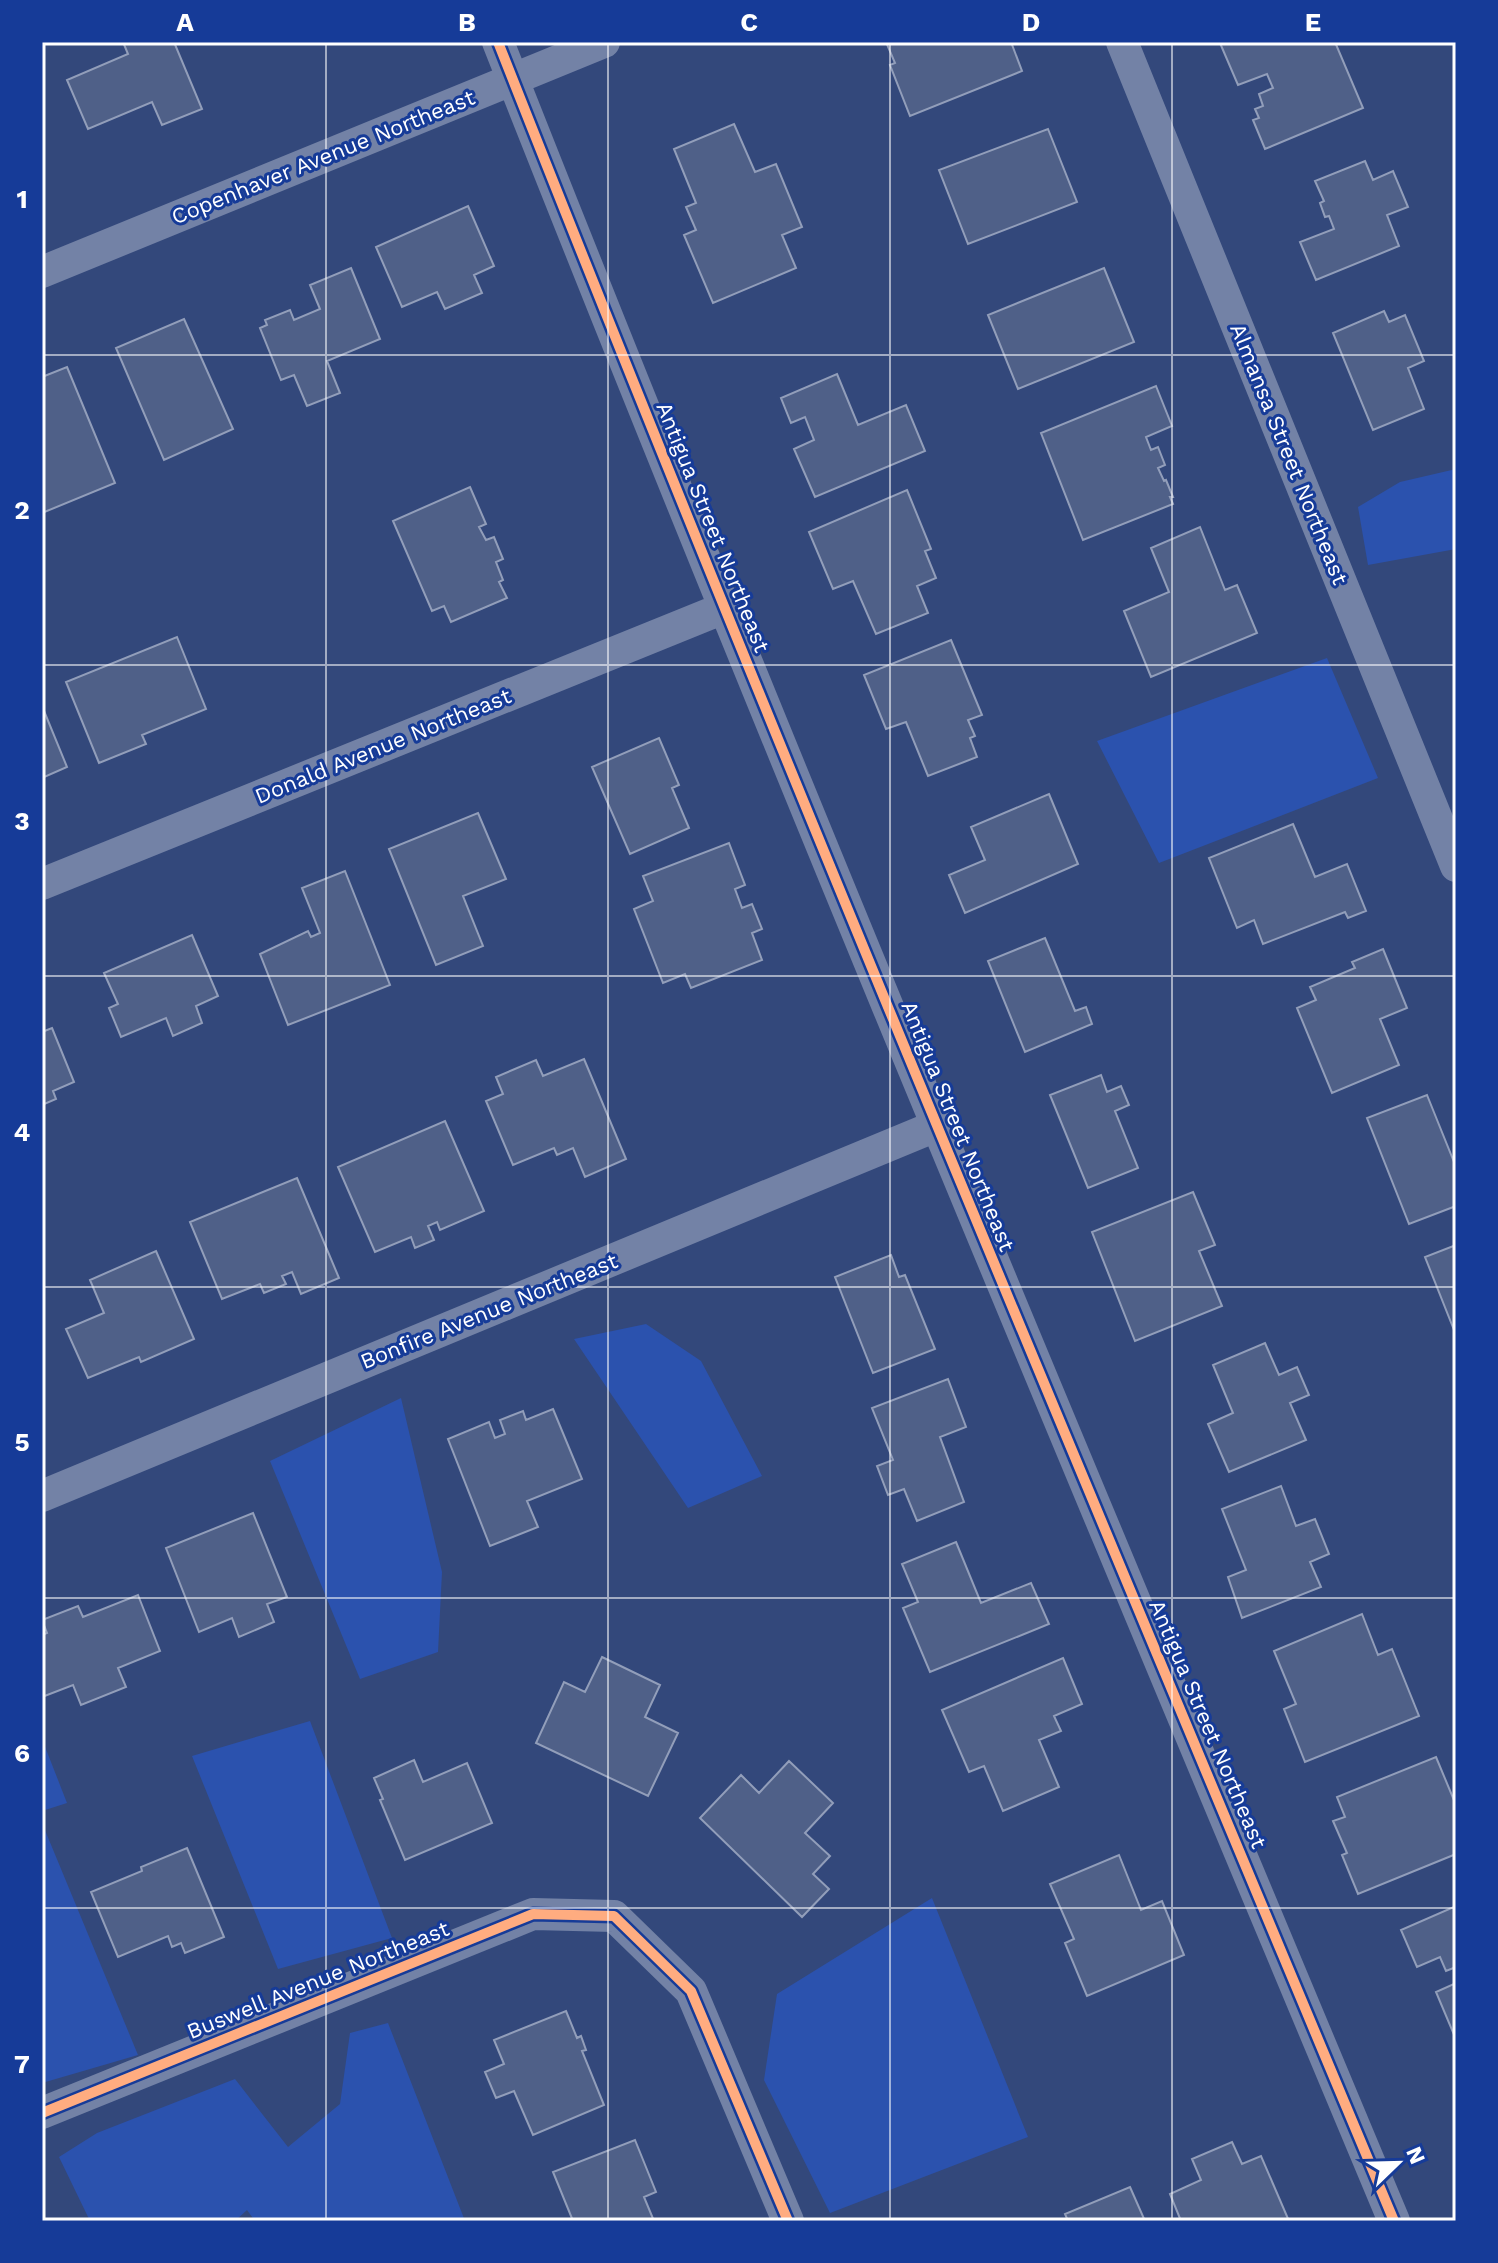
<svg xmlns="http://www.w3.org/2000/svg" width="1498" height="2263" font-family="'Work Sans',sans-serif">
  <rect width="100%" height="100%" fill="#33487b"/>
  <path fill="#2b52ae" d="M1456,469V549L1368,565L1358,507L1400,482Z
    M1327,658L1378,778L1159,863L1097,741Z
    M646,1324L701,1361L762,1476L688,1508L574,1339Z
    M401,1398L442,1572L438,1652L360,1679L270,1461Z
    M310,1721L392,1938L278,1969L192,1756Z
    M42,1739L67,1803L42,1811Z
    M42,1823L138,2055L42,2083Z
    M932,1898L1028,2137L830,2213L764,2080L777,1994Z
    M388,2023L465,2221H255L247,2210L235,2221H90L59,2157L97,2133L235,2079L288,2147L340,2104L350,2033Z"/>
  <path fill="#4f6088" stroke="#929eba" stroke-width="2" d="M123,42H174L202,109L162,125L152,102L88,129L67,80L128,54Z
    M886,42H1011L1022,71L910,116L890,65L895,63Z
    M1223,42H1335L1363,108L1265,149L1253,120L1259,118L1255,109L1263,106L1259,94L1273,88L1267,74L1238,85L1220,43Z
    M734,124L755,172L776,164L802,227L782,235L796,268L713,303L684,235L696,230L686,207L696,203L674,149Z
    M1048,129L1077,202L968,244L939,170Z
    M1365,161L1373,180L1393,171L1408,207L1387,215L1399,246L1316,280L1300,242L1334,229L1329,216L1325,217L1320,203L1324,201L1315,181Z
    M468,206L494,266L474,275L482,293L445,309L437,292L402,307L376,247Z
    M351,268L380,339L327,361L340,393L307,406L294,375L281,380L260,328L267,325L265,320L290,310L294,320L320,309L310,285Z
    M1104,268L1134,342L1018,389L988,315Z
    M1384,311L1389,322L1405,315L1424,361L1408,368L1424,409L1373,430L1333,333Z
    M184,319L233,429L164,460L116,348Z
    M67,367L115,483L42,513V377Z
    M837,374L858,425L906,405L925,451L815,497L794,449L814,440L805,417L791,423L781,398Z
    M1156,386L1172,426L1146,437L1151,450L1158,447L1165,465L1158,468L1164,481L1166,480L1173,497H1170L1173,504L1083,540L1041,433Z
    M470,487L486,524L479,527L486,540L494,537L503,559L496,562L503,580L499,582L507,598L451,622L444,606L432,611L393,521Z
    M907,490L931,549L925,551L936,578L917,586L928,613L876,634L853,581L833,589L809,532Z
    M1200,527L1225,590L1237,585L1257,633L1151,677L1124,611L1169,592L1151,548Z
    M177,637L206,709L142,735L146,744L99,763L66,682Z
    M951,640L982,715L968,720L975,736L970,738L977,757L928,776L906,722L886,729L864,675Z
    M42,706L67,767L42,778Z
    M659,738L679,785L672,788L689,828L630,854L592,767Z
    M1049,794L1078,864L965,913L949,875L985,860L971,827Z
    M478,813L506,879L463,896L483,946L436,965L389,849Z
    M1293,824L1315,877L1347,864L1366,911L1348,918L1345,912L1263,944L1254,920L1237,928L1209,858Z
    M729,843L745,885L735,889L742,908L752,904L762,929L752,933L762,960L691,988L685,974L663,983L634,909L653,901L643,876Z
    M345,871L390,985L288,1025L260,954L308,931L311,937L320,933L302,888Z
    M192,935L218,996L196,1006L202,1023L173,1036L166,1018L121,1037L109,1008L118,1004L104,973Z
    M1045,938L1075,1011L1086,1007L1092,1024L1025,1052L988,961Z
    M1383,949L1407,1008L1380,1019L1399,1065L1332,1093L1297,1008L1316,1000L1310,987L1355,968L1352,962Z
    M52,1028L74,1082L53,1091L56,1099L42,1105V1032Z
    M584,1059L626,1159L585,1177L573,1148L557,1155L554,1148L513,1165L486,1101L503,1094L496,1077L536,1060L543,1076Z
    M1101,1075L1107,1092L1121,1086L1129,1105L1115,1111L1138,1168L1088,1188L1050,1095Z
    M1427,1095L1456,1167V1206L1409,1224L1367,1118Z
    M445,1121L484,1211L440,1230L437,1222L428,1226L434,1240L415,1248L411,1237L375,1252L338,1167Z
    M297,1178L339,1278L301,1294L292,1272L282,1276L286,1284L264,1293L260,1284L222,1299L190,1222Z
    M1193,1192L1215,1245L1199,1251L1222,1306L1135,1341L1092,1232Z
    M1456,1245V1335L1425,1257Z
    M156,1251L194,1339L141,1362L139,1357L88,1378L66,1329L104,1313L90,1280Z
    M891,1255L899,1277L905,1275L935,1349L873,1373L835,1277Z
    M1265,1343L1279,1375L1297,1367L1309,1395L1290,1403L1306,1440L1229,1472L1208,1424L1233,1413L1213,1365Z
    M948,1379L966,1427L940,1437L964,1502L917,1521L904,1489L888,1495L877,1466L893,1460L872,1408Z
    M553,1409L582,1479L527,1501L538,1527L490,1546L448,1439L489,1422L495,1438L505,1434L500,1420L523,1411L526,1420Z
    M1281,1486L1296,1526L1315,1519L1329,1554L1310,1562L1321,1587L1242,1618L1228,1577L1246,1570L1222,1509Z
    M253,1513L287,1597L267,1604L274,1622L239,1637L232,1618L199,1632L166,1548Z
    M956,1542L981,1603L1031,1583L1049,1624L930,1672L903,1608L918,1602L902,1564Z
    M138,1595L160,1651L118,1668L126,1687L81,1705L73,1685L42,1697V1635L47,1633L42,1620L78,1606L83,1617Z
    M1362,1614L1378,1655L1392,1649L1419,1716L1305,1762L1284,1709L1296,1704L1274,1651Z
    M602,1657L660,1685L645,1717L678,1733L648,1796L536,1743L564,1682L585,1692Z
    M1063,1658L1082,1704L1054,1716L1061,1731L1039,1740L1059,1787L1003,1811L984,1766L969,1772L942,1710Z
    M1436,1757L1456,1805V1854L1358,1894L1342,1855L1347,1853L1333,1821L1345,1817L1337,1797Z
    M414,1760L423,1782L467,1763L492,1823L405,1860L380,1800L383,1799L374,1778Z
    M789,1761L833,1803L805,1833L830,1856L813,1874L829,1889L802,1917L700,1818L741,1775L759,1793Z
    M187,1848L224,1937L185,1953L181,1943L172,1947L168,1936L118,1957L91,1892L142,1871L141,1867Z
    M1119,1855L1141,1910L1162,1901L1184,1955L1087,1996L1065,1943L1074,1939L1050,1884Z
    M1456,1906V1967L1446,1971L1440,1957L1417,1967L1401,1930Z
    M1456,1983V2036L1455,2037L1436,1992Z
    M566,2011L577,2038L581,2036L586,2050L582,2051L604,2105L533,2135L514,2091L496,2098L485,2072L504,2064L494,2040Z
    M635,2140L656,2192L644,2197L654,2221H573L553,2172Z
    M1232,2142L1242,2164L1261,2156L1289,2221H1181L1170,2194L1201,2180L1192,2159Z
    M1130,2187L1145,2221H1068L1065,2214Z"/>
  <g fill="none" stroke-linecap="round" stroke-linejoin="round">
    <path stroke="#7382a6" stroke-width="32" d="M498,42C786,773 1091,1496 1394,2221
      M1122,42L1456,866
      M42,272L604,42
      M42,884L724,608
      M42,1496L936,1126
      M42,2113L533,1914L614,1916L691,1991L788,2221"/>
    <g stroke="#163b98" stroke-width="15">
      <path id="cycleway" d="M498,42C786,773 1091,1496 1394,2221
        M42,2113L533,1914L614,1916L691,1991L788,2221"/>
    </g>
    <use href="#cycleway" stroke="#ffac80" stroke-width="10"/>
  </g>
  <path fill="none" stroke="#fff" stroke-width="2" stroke-opacity="0.55" d="M326,42V2221M608,42V2221M890,42V2221M1172,42V2221M42,355H1456M42,665H1456M42,976H1456M42,1287H1456M42,1598H1456M42,1908H1456"/>
  <g text-anchor="middle" dominant-baseline="central" stroke-width="6" stroke-linejoin="round" paint-order="stroke">
    <g font-size="22" fill="#fff" stroke="#163b98">
      <text transform="translate(323 157) rotate(-22)">Copenhaver Avenue Northeast</text>
      <text transform="translate(1289 454) rotate(68)">Almansa Street Northeast</text>
      <text transform="translate(713 527) rotate(68)">Antigua Street Northeast</text>
      <text transform="translate(383 746) rotate(-22)">Donald Avenue Northeast</text>
      <text transform="translate(958 1126) rotate(68)">Antigua Street Northeast</text>
      <text transform="translate(489 1311) rotate(-22)">Bonfire Avenue Northeast</text>
      <text transform="translate(1208 1724) rotate(67)">Antigua Street Northeast</text>
      <text transform="translate(318 1980) rotate(-22)">Buswell Avenue Northeast</text>
    </g>
  </g>
  <rect width="1498" height="2263" fill="none" stroke="#163b98" stroke-width="88"/>
  <g transform="translate(1398 2163) rotate(67)" stroke="#163b98" stroke-width="6" paint-order="stroke">
  <path d="M0-6L14 30L0 20L-14 30Z" fill="#ffffff"/>
  <text y="-12" font-size="22" font-weight="bold" text-anchor="middle" fill="#ffffff">N</text>
  </g>
  <rect x="44" y="44" width="1410" height="2175" fill="none" stroke="#fff" stroke-width="3"/>
  <g font-size="26" text-anchor="middle" font-weight="bold" fill="#fff">
    <text x="185" y="31">A</text>
    <text x="467" y="31">B</text>
    <text x="749" y="31">C</text>
    <text x="1031" y="31">D</text>
    <text x="1313" y="31">E</text>
    <text x="22" y="208">1</text>
    <text x="22" y="519">2</text>
    <text x="22" y="830">3</text>
    <text x="22" y="1141">4</text>
    <text x="22" y="1451">5</text>
    <text x="22" y="1762">6</text>
    <text x="22" y="2073">7</text>
  </g>
</svg>
